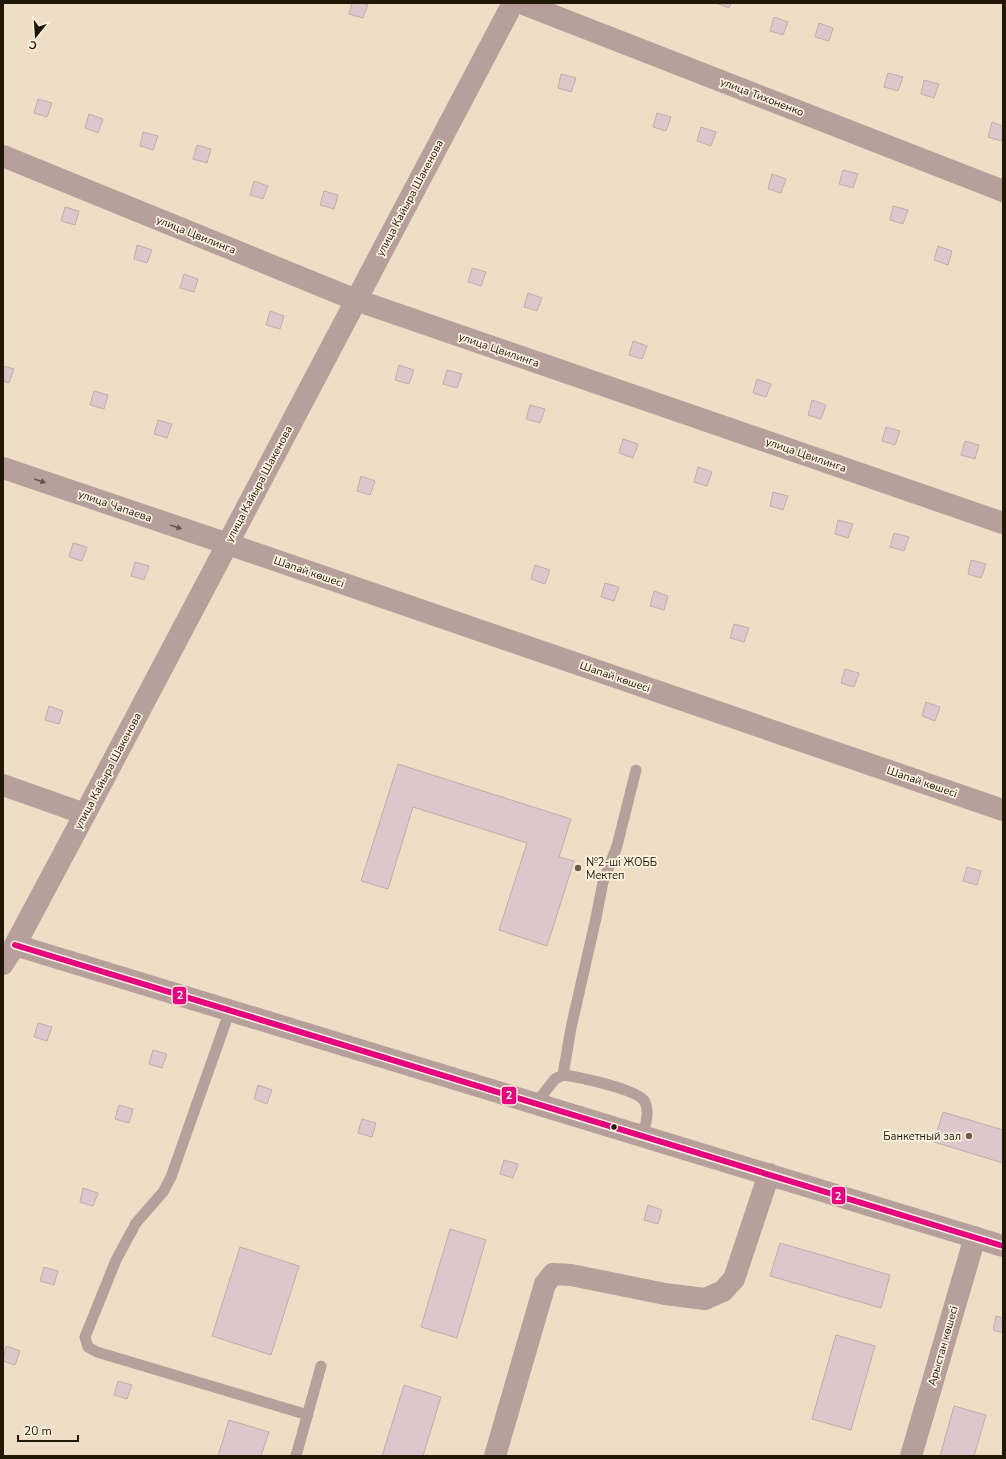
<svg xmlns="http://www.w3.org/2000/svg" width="1006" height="1459" font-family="'Nunito Sans',sans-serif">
  <rect width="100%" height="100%" fill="#eedec5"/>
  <path fill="#dbc7cc" stroke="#bcb0ac" d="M352,3L368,4L363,18L349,14Z
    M716,3H731L729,8Z
    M774,17L788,22L783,35L770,31Z
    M819,23L833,28L829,41L815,37Z
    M888,73L903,77L898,91L884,87Z
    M561,74L576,78L571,92L558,88Z
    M924,80L939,84L934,98L921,94Z
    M38,99L52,103L47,117L34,113Z
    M657,113L671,117L666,131L653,127Z
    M89,114L103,119L98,133L85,128Z
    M992,122L1003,126V136L1001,141L988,137Z
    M701,127L716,132L711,146L697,141Z
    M143,132L158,136L153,150L140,146Z
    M197,145L211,149L207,163L193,159Z
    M843,170L858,174L853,188L839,184Z
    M772,174L786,179L781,193L768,189Z
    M254,181L268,186L263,199L250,195Z
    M324,191L338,195L334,209L320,205Z
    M893,206L908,210L903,224L890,220Z
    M65,207L79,211L75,225L61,221Z
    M137,245L152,250L147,263L134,259Z
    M938,246L952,251L948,265L934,260Z
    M472,268L486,272L481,286L468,282Z
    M184,274L198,279L194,292L180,288Z
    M528,293L542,298L537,311L524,307Z
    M270,311L284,316L280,329L266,325Z
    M633,341L647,346L642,359L629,355Z
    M399,365L414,370L409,384L395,380Z
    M3,366L14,369L9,383L3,381Z
    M447,370L462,374L457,388L443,384Z
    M757,379L771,384L766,397L753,393Z
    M94,391L108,395L104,409L90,405Z
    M812,400L826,405L821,419L808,415Z
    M530,405L545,409L540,423L526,419Z
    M158,420L172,424L167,438L154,434Z
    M886,427L900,431L895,445L882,441Z
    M623,439L638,444L633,458L619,453Z
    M965,441L979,445L975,459L961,455Z
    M698,467L712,472L707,486L694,482Z
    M361,476L375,481L370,495L357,491Z
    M773,492L788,496L783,510L770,506Z
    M838,520L853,524L848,538L835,534Z
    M894,533L909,537L904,551L890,547Z
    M73,543L87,547L82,561L69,557Z
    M971,560L986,564L981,578L968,574Z
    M135,562L149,566L144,580L131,576Z
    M535,565L550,570L545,584L531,579Z
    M605,583L619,587L614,601L601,597Z
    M654,591L668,596L664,610L650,606Z
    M734,624L749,628L744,642L730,638Z
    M845,669L859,673L854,687L841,683Z
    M926,702L940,707L935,721L922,716Z
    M49,706L63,711L59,724L45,720Z
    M398,764L571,819L559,857L574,861L547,946L499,930L527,843L413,807L388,889L361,881Z
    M967,867L981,871L977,885L963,881Z
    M38,1023L52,1027L47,1041L34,1037Z
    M153,1050L167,1054L162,1068L149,1064Z
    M258,1085L272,1090L267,1104L254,1099Z
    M119,1105L133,1109L129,1123L115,1119Z
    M943,1112L1003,1130V1163L934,1142Z
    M362,1119L376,1123L372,1137L358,1133Z
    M504,1160L518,1164L513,1178L500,1174Z
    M83,1188L98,1193L93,1206L80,1202Z
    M648,1205L662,1210L658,1224L644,1220Z
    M450,1229L486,1240L457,1338L421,1327Z
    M780,1243L890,1275L881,1308L770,1276Z
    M240,1247L299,1266L271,1355L212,1336Z
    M44,1267L58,1271L54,1285L40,1281Z
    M996,1316L1003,1318V1333L993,1330Z
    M836,1335L875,1346L851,1430L812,1419Z
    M6,1346L20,1351L15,1365L3,1361Z
    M118,1381L132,1385L127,1399L114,1395Z
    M404,1385L441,1397L423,1456H382Z
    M954,1406L986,1415L974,1456H940Z
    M229,1420L269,1432L261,1456H218Z"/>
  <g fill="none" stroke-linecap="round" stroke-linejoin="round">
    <path stroke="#b79f9c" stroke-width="11" d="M230,1010L171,1177L163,1192L136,1223L116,1260L85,1337L88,1347L97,1352L308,1415
      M563,1075L571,1028L596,918L603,882L617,846L636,770
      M536,1103L555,1079L563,1075C578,1077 638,1089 645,1102C650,1112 645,1125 643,1136
      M296,1456L321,1366"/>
    <path stroke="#b79f9c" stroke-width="22" d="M521,3L1003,191
      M3,156L356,300L1003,523
      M3,468L228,544L1003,810
      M3,785L85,814
      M15,945L1003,1246
      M3,964L15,945L85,814L513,3
      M495,1456L545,1284L553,1274L571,1275L665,1294L705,1299L723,1291L734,1279L769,1174
      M911,1456L975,1237"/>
    <g stroke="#fdf1e0" stroke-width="9">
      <path id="bus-1" d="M15,945L1003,1246"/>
    </g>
    <use href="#bus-1" stroke="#e5007d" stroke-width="6"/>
  </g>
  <defs><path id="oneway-solid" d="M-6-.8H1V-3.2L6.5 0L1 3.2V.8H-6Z"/></defs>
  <g fill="#64544a">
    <use href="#oneway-solid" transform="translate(40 481) rotate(19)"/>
    <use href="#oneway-solid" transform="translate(176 527) rotate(19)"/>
  </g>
  <g fill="#695d49" stroke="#fdf1e0" stroke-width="1.5">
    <circle cx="578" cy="868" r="4"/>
    <circle cx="969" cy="1136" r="4"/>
  </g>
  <circle fill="#211706" stroke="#fdf1e0" stroke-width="1.5" cx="614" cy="1127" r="3.5"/>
  <g text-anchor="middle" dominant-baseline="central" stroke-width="3.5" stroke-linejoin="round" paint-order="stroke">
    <g font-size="11" fill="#211706" stroke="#fdf1e0">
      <text transform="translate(762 97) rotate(21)">улица Тихоненко</text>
      <text transform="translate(410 198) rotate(-62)">улица Кайыра Шакенова</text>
      <text transform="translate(196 235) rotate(22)">улица Цвилинга</text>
      <text transform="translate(499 350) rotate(19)">улица Цвилинга</text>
      <text transform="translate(806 455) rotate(19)">улица Цвилинга</text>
      <text transform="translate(259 484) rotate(-62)">улица Кайыра Шакенова</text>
      <text transform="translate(115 506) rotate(19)">улица Чапаева</text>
      <text transform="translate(309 572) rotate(19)">Шапай көшесі</text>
      <text transform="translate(615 677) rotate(19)">Шапай көшесі</text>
      <text transform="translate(108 771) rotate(-62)">улица Кайыра Шакенова</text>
      <text transform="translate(922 782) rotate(19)">Шапай көшесі</text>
      <text transform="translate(943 1346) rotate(-74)">Арыстан көшесі</text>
    </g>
    <g font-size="11" fill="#211706" stroke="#fdf1e0" text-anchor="start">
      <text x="586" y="862">№2-ші ЖОББ<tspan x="586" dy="13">Мектеп</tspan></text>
      <text x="961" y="1136" text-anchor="end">Банкетный зал</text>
    </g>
  </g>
  <g stroke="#fdf1e0" stroke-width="1.5">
    <rect x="172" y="986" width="15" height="19" rx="4" fill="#e5007d"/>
    <rect x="501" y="1086" width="16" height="19" rx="4" fill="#e5007d"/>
    <rect x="831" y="1186" width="15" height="19" rx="4" fill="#e5007d"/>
  </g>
  <g font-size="11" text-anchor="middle" font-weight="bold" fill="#fff">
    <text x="180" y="999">2</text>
    <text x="509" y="1099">2</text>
    <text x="838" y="1200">2</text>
  </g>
  <rect width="1006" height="1459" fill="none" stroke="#211706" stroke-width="8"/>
  <g transform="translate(36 36) rotate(197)" stroke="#fdf1e0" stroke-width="3" paint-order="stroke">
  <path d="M0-3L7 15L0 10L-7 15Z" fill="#211706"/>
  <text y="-6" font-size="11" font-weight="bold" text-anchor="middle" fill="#211706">С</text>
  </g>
  <path d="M18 1435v6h60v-6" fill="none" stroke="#211706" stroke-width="2"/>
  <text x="24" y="1435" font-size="12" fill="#211706" stroke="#fdf1e0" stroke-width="3" paint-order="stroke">20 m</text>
</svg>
